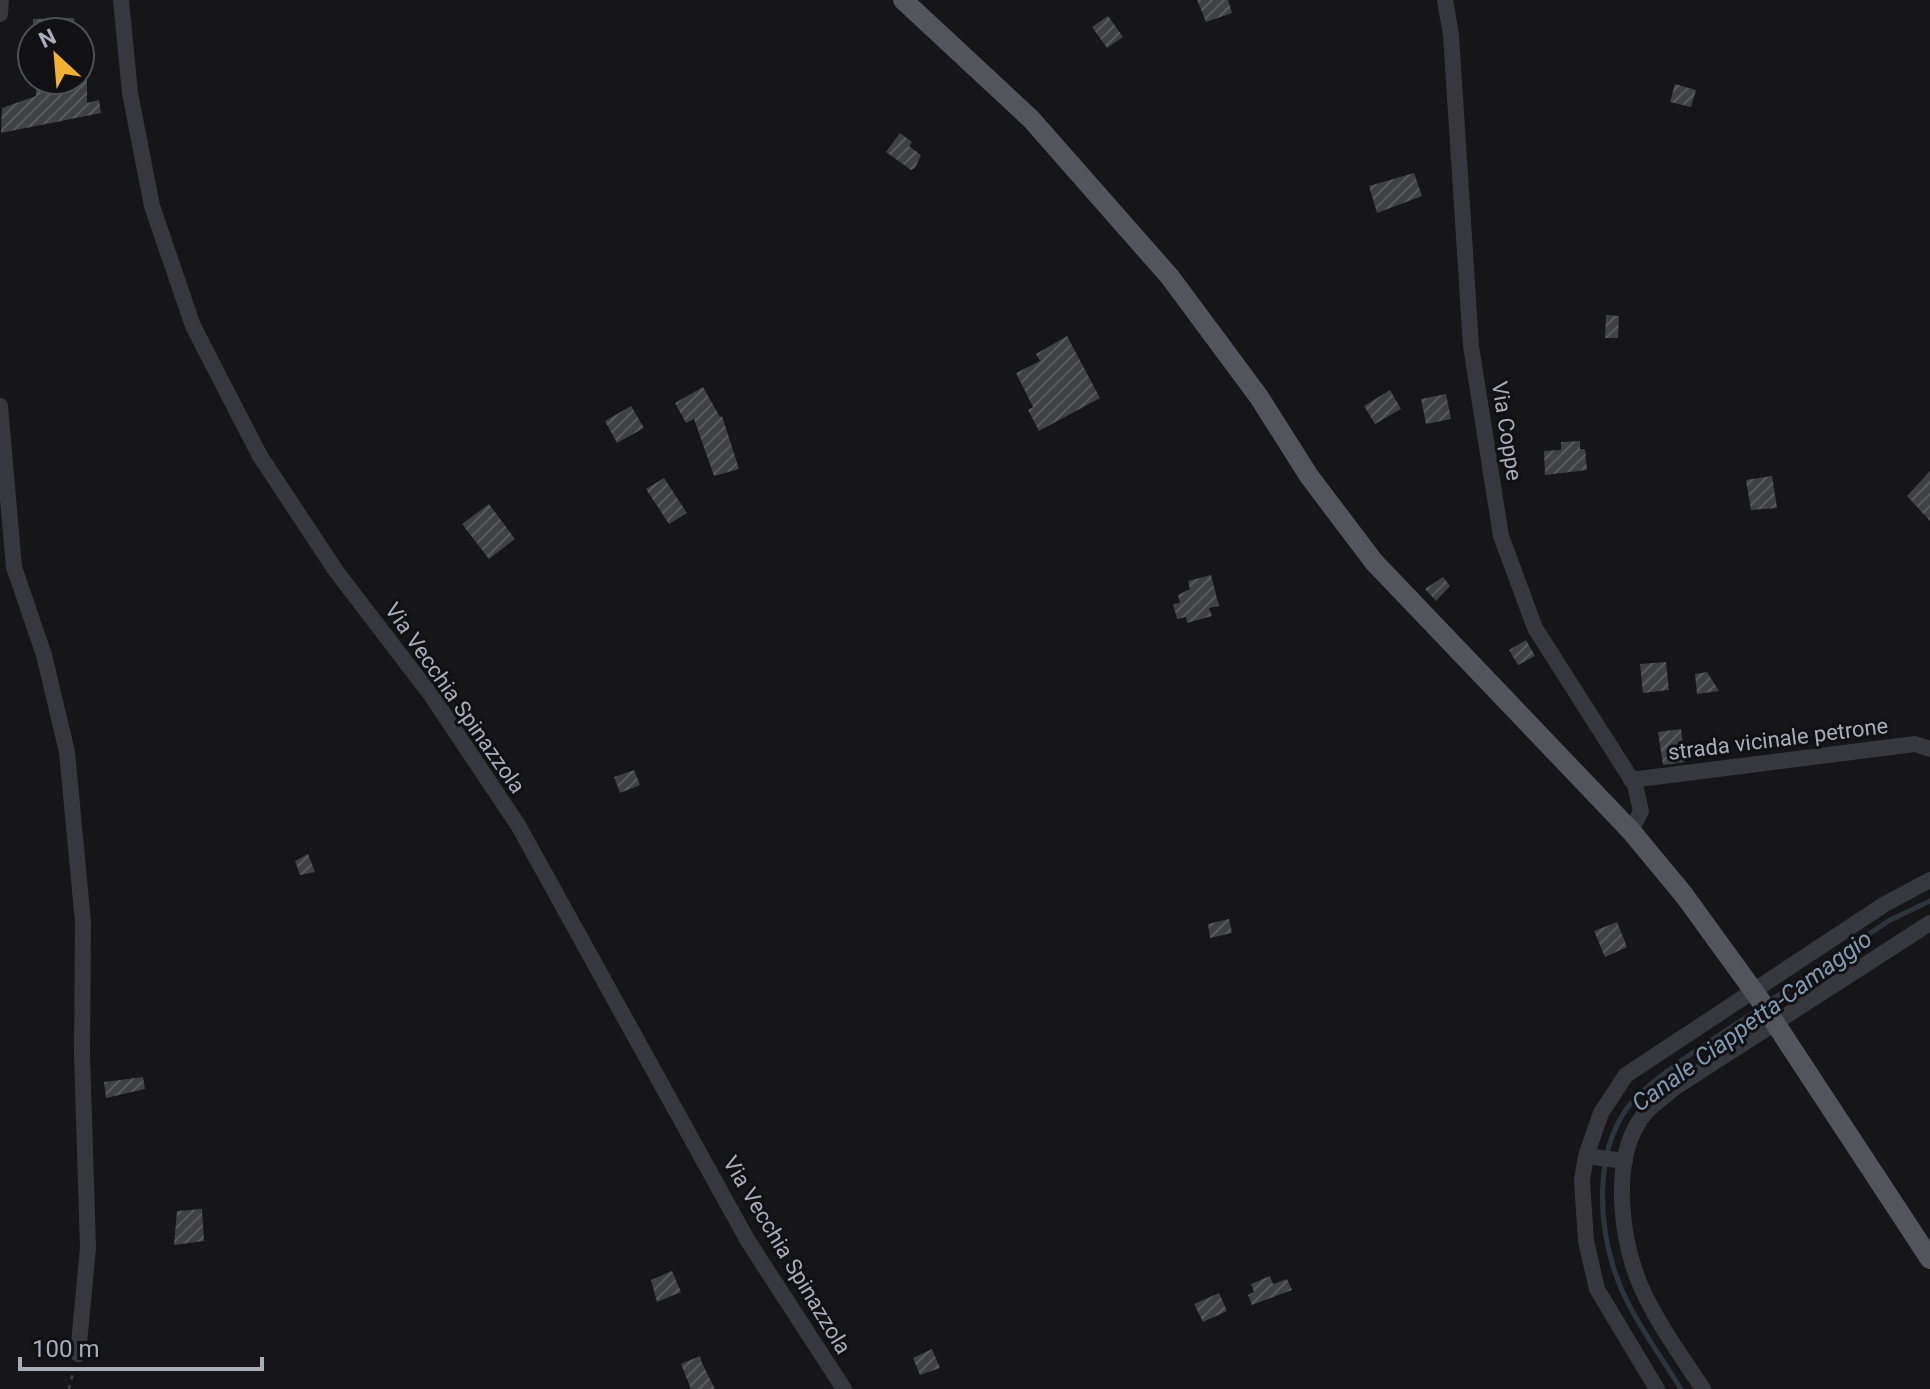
<svg xmlns="http://www.w3.org/2000/svg" width="1930" height="1389" font-family="Roboto,sans-serif">
  <defs>
    <pattern id="building-hatch" width="6" height="6" patternUnits="userSpaceOnUse" patternTransform="scale(2)"><rect width="6" height="6" fill="#404145"/><path d="M-1 1l2-2M0 6l6-6M5 7l2-2" fill="none" stroke="#595a5e"/></pattern>
  </defs>
  <rect width="100%" height="100%" fill="#161618"/>
  <g fill="none" stroke-linecap="round" stroke-linejoin="round">
    <path stroke="#2c353c" stroke-width="5" d="M1768,1002L1890,920L1930,901
      M1681,1389C1657,1350 1626,1310 1613,1266C1598,1217 1596,1150 1628,1107C1650,1077 1727,1031 1760,1008"/>
  </g>
  <path fill="url(#building-hatch)" d="M1197,0H1228L1232,13L1206,22Z
    M1108,16L1123,37L1107,48L1092,27Z
    M74,18L75,32H33V19Z
    M36,80H87V103L99,100L101,113L1,133L2,108L36,96Z
    M1675,84L1696,90L1691,107L1670,102Z
    M900,133L912,142L909,146L921,155L915,168L911,170L886,152Z
    M1414,173L1422,196L1377,213L1369,186Z
    M1606,315L1619,316L1618,338H1605Z
    M1067,336L1100,398L1039,431L1028,410L1033,407L1016,373L1040,361L1036,354Z
    M703,387L720,417L722,416L739,469L714,476L694,419L686,423L675,403Z
    M1390,390L1401,409L1375,424L1364,406Z
    M1446,394L1451,419L1426,424L1421,399Z
    M631,406L644,428L617,443L605,421Z
    M1580,441V449H1585L1587,470L1545,475L1544,451L1561,450V442Z
    M1930,471V521L1907,496Z
    M1772,476L1777,508L1751,510L1746,480Z
    M664,478L687,513L669,524L646,489Z
    M489,504L515,539L489,559L462,524Z
    M1211,575L1219,606L1209,608L1212,616L1187,623L1186,617L1177,619L1173,604L1180,603L1178,595L1190,589L1188,581Z
    M1443,577L1450,586L1436,601L1425,589Z
    M1526,640L1535,656L1518,665L1509,650Z
    M1666,662L1669,690L1643,693L1640,664Z
    M1707,672L1719,691L1697,694L1695,674Z
    M1681,729L1685,762L1663,765L1658,732Z
    M634,770L640,785L620,793L614,777Z
    M308,854L315,872L300,875L295,861Z
    M1229,919L1232,933L1210,938L1208,924Z
    M1617,922L1627,947L1605,957L1594,931Z
    M143,1077L145,1089L106,1098L104,1082Z
    M202,1209L204,1241L174,1245L177,1211Z
    M672,1271L681,1292L657,1302L651,1280Z
    M1270,1276L1273,1284L1287,1279L1292,1290L1252,1305L1248,1295L1254,1292L1251,1284Z
    M1219,1293L1227,1311L1203,1322L1194,1304Z
    M932,1349L940,1368L920,1375L913,1358Z
    M700,1356L702,1363L715,1389H691L681,1364Z"/>
  <g fill="none" stroke-linecap="round" stroke-linejoin="round">
    <path stroke="#3d3f44" stroke-width="3" stroke-dasharray="4 6" stroke-linecap="butt" d="M69,1389L74,1369"/>
    <path stroke="#37383d" stroke-width="16" d="M121,0L130,93L152,206L193,326L260,456L336,571L431,695L518,825L748,1241L844,1389
      M1445,0L1451,35L1471,346L1501,536L1535,628L1635,785L1641,811L1631,831
      M0,14L1,0
      M0,406L14,567L44,655L67,752L83,922L82,1054L88,1248L78,1354
      M1631,780L1915,744L1930,749
      M1586,1156L1625,1161
      M1657,1389L1597,1289L1586,1241L1582,1180L1586,1156L1601,1113L1626,1075L1885,904L1930,880
      M1703,1389C1682,1357 1658,1324 1642,1289C1621,1242 1610,1161 1642,1117C1650,1106 1664,1097 1674,1088L1930,923"/>
    <path stroke="#53555c" stroke-width="20" d="M903,0L1031,119L1170,277L1259,397L1309,476L1374,562L1631,831L1684,895L1758,997L1930,1259"/>
  </g>
  <g text-anchor="middle" dominant-baseline="central" stroke-width="6" stroke-linejoin="round" paint-order="stroke">
    <g font-size="22" fill="#a8adb8" stroke="#111113">
      <text transform="translate(1507 431) rotate(81)">Via Coppe</text>
      <text transform="translate(455 698) rotate(55)">Via Vecchia Spinazzola</text>
      <text transform="translate(1778 739) rotate(-7)">strada vicinale petrone</text>
      <text transform="translate(787 1255) rotate(59)">Via Vecchia Spinazzola</text>
    </g>
    <g font-size="24" font-style="italic" fill="#7f9bb3" stroke="#111113">
      <text transform="translate(1752 1021) rotate(-36)">Canale Ciappetta-Camaggio</text>
    </g>
  </g>
  <g transform="translate(56 56) rotate(334)"><circle r="38" fill="#111113" stroke="#4d4f55" stroke-width="2"/>
  <path d="M0-6L14 30L0 20L-14 30Z" fill="#f2b134"/>
  <text y="-12" font-size="22" font-weight="bold" text-anchor="middle" fill="#a8adb8">N</text>
  </g>
  <path d="M20 1357v12h242v-12" fill="none" stroke="#a8adb8" stroke-width="4"/>
  <text x="32" y="1357" font-size="24" fill="#a8adb8" stroke="#111113" stroke-width="6" paint-order="stroke">100 m</text>
</svg>
